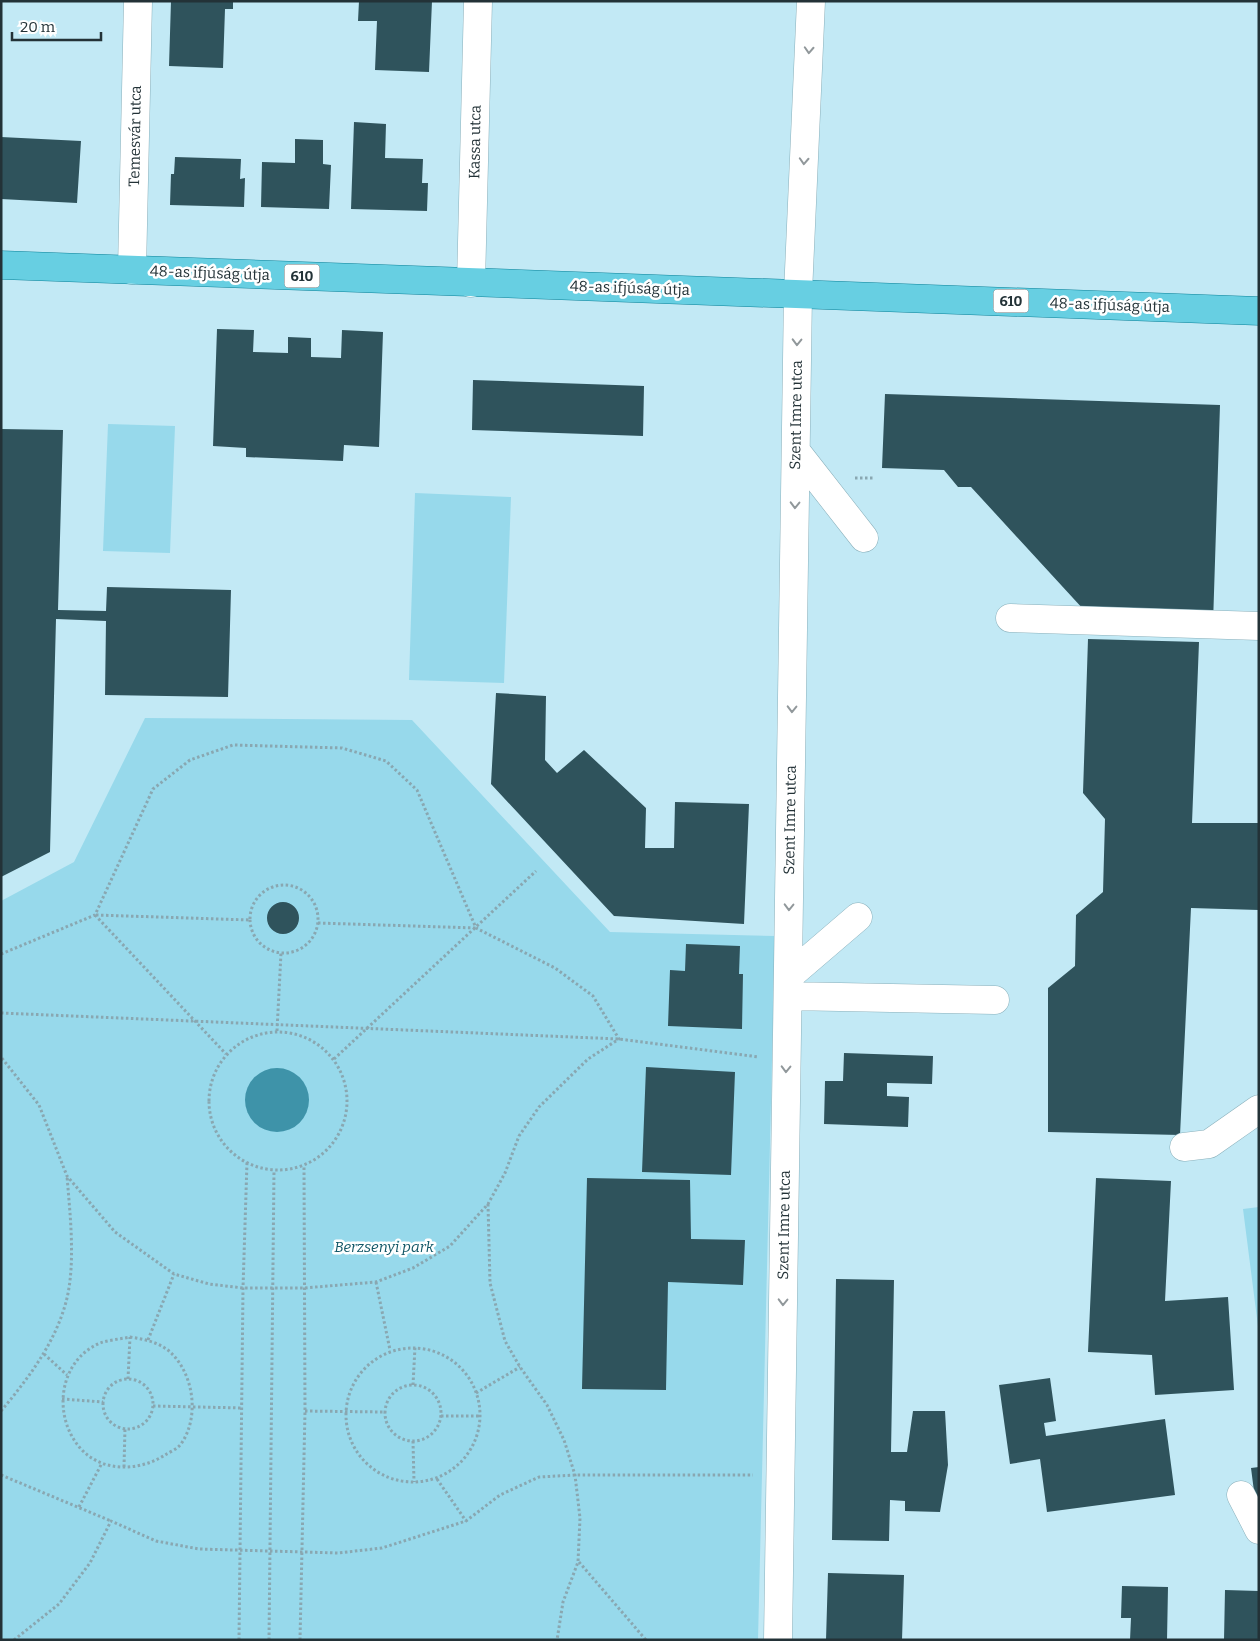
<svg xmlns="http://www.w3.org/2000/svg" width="1260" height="1641" font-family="Bitter,serif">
  <rect width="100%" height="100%" fill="#c2e9f5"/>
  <path fill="#97d9eb" d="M108,424L175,426L170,553L103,551Z
    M415,493L511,497L504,683L409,680Z
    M145,718L412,720L610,932L775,936L758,1640H1V901L74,862Z
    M1259,1207V1334L1243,1209Z"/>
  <path fill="#3e93a9" d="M245 1100a32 32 0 1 1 64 0a32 32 0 1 1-64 0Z"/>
  <path fill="#2f535c" d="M171,1H233V9H225L223,68L169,66Z
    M359,1H432L429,72L375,70L377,21H358Z
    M354,122L386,124L385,158L423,159L422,183H428L427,211L351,209Z
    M1,137L81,141L77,203L1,199Z
    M295,139L323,140V164L331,165L329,209L261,207L262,162L295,163Z
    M175,157L241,159L240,179L245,178L244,207L170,205L171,174H174Z
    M217,329L254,330L253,352L288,353V337L311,338V357L341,358L342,330L383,332L379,447L344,445L343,461L246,457V448L213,446Z
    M473,380L644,386L643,436L472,430Z
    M885,394L1220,405L1213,624L1084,610L971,487H958L944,470L882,468Z
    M1,429L63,430L58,610L106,611L107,587L231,590L228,697L105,695L106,621L56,619L50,852L1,877Z
    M1088,639L1199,642L1192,823H1259V910L1191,908L1180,1135L1048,1132V988L1075,966L1076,915L1103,892L1105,819L1083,793Z
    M496,693L546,696L545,760L557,773L584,750L646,808L645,848H674L675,802L749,804L744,924L614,916L491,784Z
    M267 918a16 16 0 1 1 32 0a16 16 0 1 1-32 0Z
    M686,944L740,946L739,974H743L742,1029L668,1026L670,970L685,971Z
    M844,1053L933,1056L932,1084L887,1083V1096L909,1097L908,1127L824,1124L825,1081H843Z
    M646,1067L735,1072L731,1175L642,1172Z
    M587,1178L690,1180L691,1239L745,1240L743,1285L668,1282L666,1390L582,1389Z
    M1096,1178L1171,1181L1165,1301L1228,1297L1234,1390L1155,1395L1152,1355L1088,1352Z
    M836,1279L894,1280L891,1452H907L913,1411H945L948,1465L940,1512L905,1511V1501L890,1500L889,1541L832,1540Z
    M1050,1378L1056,1421L1044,1423L1046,1436L1165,1419L1175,1495L1047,1512L1040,1459L1010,1464L999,1385Z
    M1259,1467V1498L1255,1499L1251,1468Z
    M828,1573L904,1575L902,1640H826Z
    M1122,1586L1168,1587L1167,1640H1130L1131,1618H1121Z
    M1225,1590L1259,1591V1640H1224Z"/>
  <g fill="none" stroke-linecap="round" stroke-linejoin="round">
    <g stroke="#8ab0bb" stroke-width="29">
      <path id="minor" d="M132,270L138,1
        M471,283L478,1
        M796,451L864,538
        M1010,618L1259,626
        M788,977L858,917
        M788,996L995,1000
        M1184,1147L1209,1144L1259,1109
        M1241,1495L1259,1530
        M778,1640L798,293L811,1"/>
    </g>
    <g stroke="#0d839a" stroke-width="29">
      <path id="major" d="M1,265L1259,311"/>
    </g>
    <path stroke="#89a7b1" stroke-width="3" stroke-dasharray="2.5 2.5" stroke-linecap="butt" d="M855,478H874
      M250 919a34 34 0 1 1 68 0a34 34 0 1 1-68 0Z
      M95,915L226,1054
      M96,915L250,920
      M318,923L476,928
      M1,954L95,915L153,789L190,760L233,745L342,748L386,761L417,790L476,928L555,968L593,996L619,1039L588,1059L539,1107L519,1136L505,1173L488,1204L450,1246L413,1268L376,1282L304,1288H243L209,1284L174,1274L115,1232L67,1176L39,1105L1,1057
      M1,1013L619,1039L759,1057
      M277,1031L281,953
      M209 1101a69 69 0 1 1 138 0a69 69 0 1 1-138 0Z
      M334,1059L536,871
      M488,1204L490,1283L505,1341L520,1367L547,1405L564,1440L575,1475L580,1518L578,1562L563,1602L557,1640
      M376,1282L390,1350
      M130,1337C143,1339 158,1342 169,1351C194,1373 200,1417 181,1444C177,1449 170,1452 165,1455C140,1471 103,1473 81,1449C52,1417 58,1361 100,1343C109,1340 120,1339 130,1337Z
      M148,1340L174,1274
      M346 1415a67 67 0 1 1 134 0a67 67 0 1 1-134 0Z
      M44,1354L67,1375
      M128,1379L130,1337
      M103 1404a25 25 0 1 1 50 0a25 25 0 1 1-50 0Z
      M413,1385L415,1347
      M385 1413a28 28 0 1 1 56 0a28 28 0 1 1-56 0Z
      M476,1393L520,1367
      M62,1399L103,1402
      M153,1406L243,1408
      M1,1411C28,1379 55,1343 66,1302C76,1265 70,1214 67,1176
      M305,1411L384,1412
      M441,1416H479
      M413,1441L414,1482
      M124,1467L125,1428
      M1,1475L111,1521
      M437,1479L466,1521
      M79,1507L102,1463
      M579,1562L646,1640
      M14,1640L59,1604L90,1563L111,1521L156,1541L199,1549L338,1553L382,1548L466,1521L500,1495L539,1477L575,1475H753
      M239,1640L243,1288L247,1162
      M269,1640L274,1170
      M300,1640L305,1411L304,1166"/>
    <use href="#minor" stroke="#fff" stroke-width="28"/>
    <use href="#major" stroke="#67cfe2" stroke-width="28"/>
  </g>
  <defs><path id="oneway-chevron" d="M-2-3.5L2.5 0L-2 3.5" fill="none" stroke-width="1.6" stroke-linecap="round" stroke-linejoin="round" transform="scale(1.25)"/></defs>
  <g stroke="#91989b">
    <use href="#oneway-chevron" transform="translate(809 50) rotate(93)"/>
    <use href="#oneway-chevron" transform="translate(804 161) rotate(93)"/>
    <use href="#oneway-chevron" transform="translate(797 342) rotate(91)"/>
    <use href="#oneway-chevron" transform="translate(795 505) rotate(91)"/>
    <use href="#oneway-chevron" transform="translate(792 709) rotate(91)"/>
    <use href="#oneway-chevron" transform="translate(789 907) rotate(91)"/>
    <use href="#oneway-chevron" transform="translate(786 1069) rotate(91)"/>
    <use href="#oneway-chevron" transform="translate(783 1302) rotate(91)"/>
  </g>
  <g text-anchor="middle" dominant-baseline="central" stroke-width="5" stroke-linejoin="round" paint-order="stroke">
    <g fill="#fff" stroke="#657073" stroke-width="1">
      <rect x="284.5" y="264.5" width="35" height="23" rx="4"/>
      <rect x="993.5" y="289.5" width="35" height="23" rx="4"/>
    </g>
    <g font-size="14" font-weight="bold" fill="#233237">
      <text x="302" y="276">610</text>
      <text x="1011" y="301">610</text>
    </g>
    <g font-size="15" fill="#233237" stroke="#fff">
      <text transform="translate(135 136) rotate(-89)">Temesvár utca</text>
      <text transform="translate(475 142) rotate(-89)">Kassa utca</text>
      <text transform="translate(210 273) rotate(2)">48-as ifjúság útja</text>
      <text transform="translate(630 288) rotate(2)">48-as ifjúság útja</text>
      <text transform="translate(1110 305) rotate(2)">48-as ifjúság útja</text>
      <text transform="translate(796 415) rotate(-89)">Szent Imre utca</text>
      <text transform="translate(790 820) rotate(-89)">Szent Imre utca</text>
      <text transform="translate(784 1225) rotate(-89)">Szent Imre utca</text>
    </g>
    <g font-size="15" font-style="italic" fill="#115767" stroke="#fff">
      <text x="384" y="1247">Berzsenyi park</text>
    </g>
  </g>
  <rect width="1260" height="1641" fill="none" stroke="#233237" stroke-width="5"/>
  <path d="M12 32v8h89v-8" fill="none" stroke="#233237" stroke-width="2.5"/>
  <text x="20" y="32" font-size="15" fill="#233237" stroke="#ffffff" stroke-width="4" paint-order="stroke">20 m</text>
</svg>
